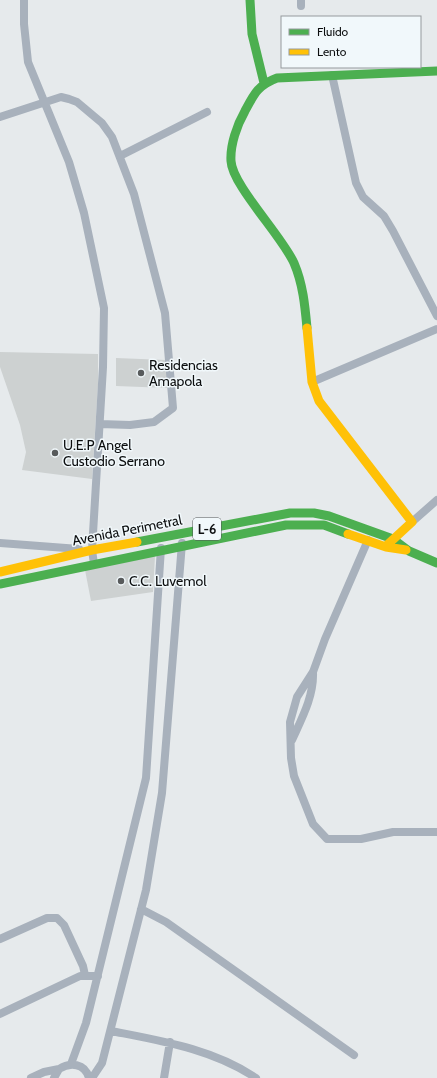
<svg xmlns="http://www.w3.org/2000/svg" width="437" height="1078" font-family="Cabin,sans-serif">
  <rect width="100%" height="100%" fill="#e6eaec"/>
  <path fill="#cdd1d1" d="M0,352L98,354V385L92,479L22,470L26,452L20,425L0,367Z
    M116,358L166,360L168,388L116,386Z
    M155,556L153,592L91,601L85,570Z"/>
  <g fill="none" stroke-linecap="round" stroke-linejoin="round">
    <path stroke="#a8b1bc" stroke-width="8" d="M24,0V24L28,62L69,162L84,213L104,308L103,367L92,550L94,564
      M301,0V6
      M332,75L356,183L363,197L384,216L393,231L437,316
      M0,117L61,97L69,99L77,102L102,123L112,137L134,194L165,313L173,408L154,422L130,425L100,424
      M120,156L207,112
      M312,382L437,329
      M412,522L437,500
      M368,540L325,639L313,672L297,697L290,722L291,758L294,776L313,824L327,839H361L393,832H437
      M0,543L79,549
      M292,740C302,718 314,696 313,672
      M141,909L166,922L354,1055
      M0,939L47,918H57L64,925L83,966L85,975
      M0,1014L80,976H98
      M111,1031C162,1041 213,1049 256,1078
      M71,1064L86,1023L146,778L161,548
      M31,1078L44,1072L59,1069
      M54,1078L59,1069C70,1062 85,1063 89,1078
      M92,1078L102,1063L146,890L162,793L182,543
      M164,1078L170,1042"/>
    <path stroke="#4caf50" stroke-width="9" d="M250,0L252,34L264,83
      M307,328C305,306 303,284 294,263C282,236 232,185 231,161C230,145 237,125 245,111C254,94 258,85 277,78L437,71
      M137,542L290,513H314L329,516L393,539L409,551L437,563
      M0,584L286,525H324L348,534"/>
    <path stroke="#ffc107" stroke-width="9" d="M307,328L312,382L319,401L412,522L386,546
      M348,534L386,547L406,550
      M0,572L92,550L137,542"/>
  </g>
  <g fill="#585b5c" stroke="#f1f8fb" stroke-width="1.5">
    <circle cx="141" cy="373" r="4"/>
    <circle cx="55" cy="453" r="4"/>
    <circle cx="121" cy="581" r="4"/>
  </g>
  <g text-anchor="middle" dominant-baseline="central" stroke-width="3" stroke-linejoin="round" paint-order="stroke">
    <rect fill="#f1f8fb" stroke="#515456" stroke-width="1" x="193" y="518" width="28" height="22" rx="3"/>
    <g font-size="13" font-weight="bold" fill="#0c0e0f">
      <text x="207" y="529">L-6</text>
    </g>
    <g font-size="14" fill="#0c0e0f" stroke="#f1f8fb" text-anchor="start">
      <text x="149" y="365">Residencias<tspan x="149" dy="16">Amapola</tspan></text>
      <text x="63" y="445">U.E.P Angel<tspan x="63" dy="16">Custodio Serrano</tspan></text>
      <text x="129" y="581">C.C. Luvemol</text>
    </g>
    <g font-size="14" fill="#0c0e0f" stroke="#f1f8fb">
      <text transform="translate(127 530) rotate(-11)">Avenida Perimetral</text>
    </g>
  </g>
  <rect x="281" y="16" width="140" height="52" fill="#f1f8fb" stroke="#959a9d"/>
  <rect x="289" y="29" width="20" height="6" fill="#4caf50" stroke="#959a9d"/>
  <text x="317" y="36" font-size="12" fill="#0c0e0f">Fluido</text>
  <rect x="289" y="49" width="20" height="6" fill="#ffc107" stroke="#959a9d"/>
  <text x="317" y="56" font-size="12" fill="#0c0e0f">Lento</text>
</svg>
